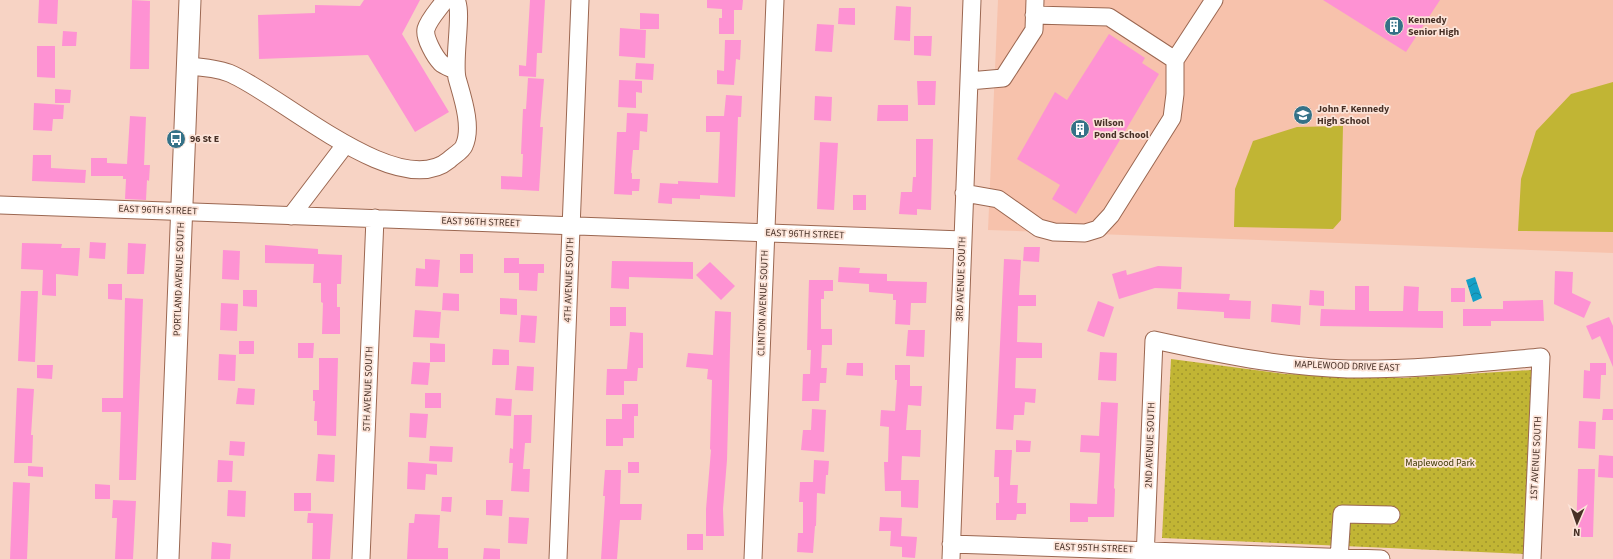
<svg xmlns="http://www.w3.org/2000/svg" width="1613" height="559" font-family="'Source Sans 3',sans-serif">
  <defs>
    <pattern id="park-dots" width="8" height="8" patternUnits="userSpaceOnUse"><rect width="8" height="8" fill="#c1b534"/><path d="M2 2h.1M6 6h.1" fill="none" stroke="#9f942c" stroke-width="1.8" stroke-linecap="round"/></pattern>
    <pattern id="water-waves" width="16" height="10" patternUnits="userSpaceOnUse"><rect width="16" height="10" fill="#14a0c7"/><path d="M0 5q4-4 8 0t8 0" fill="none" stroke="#1483a1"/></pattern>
  </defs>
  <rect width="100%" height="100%" fill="#f7d3c4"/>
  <path fill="#f7c2ac" d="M998,0H1613V253L988,230Z"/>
  <path fill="#c1b534" d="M1613,82V232L1518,231L1521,179L1536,131L1571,94Z
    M1343,126L1341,220L1333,229L1234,227L1235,189L1253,141L1297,127Z"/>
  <path fill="url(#park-dots)" d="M1171,359L1285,374L1402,378L1532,370L1525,554L1162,538Z"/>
  <path fill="url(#water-waves)" d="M1475,277L1482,298L1473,302L1466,280Z"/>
  <path fill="#fe92d3" d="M39,0H58L57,24L38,23Z
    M132,0L150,1L149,69H130Z
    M364,0H420L402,34L449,112L415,132L368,55L259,59L258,15L315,13V5L360,6Z
    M530,0H545L542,53H537L536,77L519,76V65L526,66Z
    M707,0H743L742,10H734V34H719V18H722V9L707,8Z
    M1323,0H1440L1406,52Z
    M896,6L911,7L910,41L894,40Z
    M839,8H855V25L838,24Z
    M640,13L659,14V29H640Z
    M817,24L834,25L832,52L815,51Z
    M620,28L646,30L645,58L619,56Z
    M63,31L77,32L76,46H62Z
    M1109,34L1145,58L1142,63L1159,74L1076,214L1052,199L1060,185L1017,159L1055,92L1067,100Z
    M914,36H932L931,56L914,55Z
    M725,40H741L740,60L736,59L734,85L717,84V70L724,71Z
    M37,46H55V78L37,77Z
    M636,63L654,64L653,80L635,79Z
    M528,78L544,79L540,127H543L539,191L501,189V176L522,177L523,154H521L523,109H526Z
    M619,80L642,81V93L636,92V108L618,107Z
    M917,81H936L935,105H918Z
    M55,89L71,90L70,103H55Z
    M726,95L742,96L741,117H738L735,197L700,195V199L672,198V204L658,203L660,183L678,184V181L718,183L720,132H706V116H724Z
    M815,96L832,97L831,121L814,120Z
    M34,103L64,105L63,119H53L52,131L33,130Z
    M878,105H908V121H877Z
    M627,113L648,114L647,132L640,131L639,150H633L631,173H632V179H640L639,191H632V195L614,194L617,132H626Z
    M130,116L146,117L144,165H150L149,181L147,180L146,200L125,199L126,179H123V176H91V158H107V163L127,164Z
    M916,139H933L931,210L917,209V215L899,214L901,192H912L913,177H916Z
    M820,142L838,143L834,210L817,209Z
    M33,155H51V168L86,170L85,183L32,181Z
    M853,195H866V210H853Z
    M90,242L106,243L105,259L89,258Z
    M22,243L62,244L61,248H80L78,276L56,274V296L42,295L43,270L21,269Z
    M128,243L146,244L144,274H127Z
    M265,245L318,249V254L342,255L341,284H337V307H340V334H322L323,303L321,302V283H313L314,264L265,263Z
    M1024,247H1040L1039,262L1023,261Z
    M223,250L240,251L239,280L222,279Z
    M460,254H473V273H460Z
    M504,258H519V264H544V273H538L537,291L519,290V273H504Z
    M425,259L440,260L438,287L415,286L416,268L425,269Z
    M1004,259L1021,260L1019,295H1036V306H1018L1017,342L1042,343V358H1016L1015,388L1036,389L1035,403L1025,402L1024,415H1014L1013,430L996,429Z
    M612,261L693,262V279L629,277V289L611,288Z
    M710,262L735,286L721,300L696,275Z
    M1158,266L1182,267L1181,289L1155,288L1119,299L1112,274L1126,270L1127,275Z
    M839,267L860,268L859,273L887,274V281L927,282L926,303H911L910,325L895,324L896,300H893V294L869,292V284L838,282Z
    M1555,271L1573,272L1572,293L1591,302L1584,318L1554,304Z
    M809,280H833V291H824V299H821V329H832V345H822L821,368H827L826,383H820L819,401H802L803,374H810L811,350H807Z
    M108,284H122V300L108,299Z
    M1355,286H1369V311H1403L1404,286L1419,287L1418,311H1443V328L1320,326L1321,309L1355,310Z
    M1451,288H1465V302H1451Z
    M243,290H257V307L243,306Z
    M1310,290L1324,291V306L1309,305Z
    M21,291H38L35,362L18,361Z
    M1178,292L1230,294L1229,300L1251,301L1250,319L1224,318V312L1177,309Z
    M443,293L459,294V311L442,310Z
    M125,298L143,299L136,480H119L121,412H102V398H123Z
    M500,298L517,299V315L500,314Z
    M1543,300L1544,321H1491V326H1463V309H1503V301Z
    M1098,301L1114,307L1104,337L1087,331Z
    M221,303L238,304L237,331L220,330Z
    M1272,304L1301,306L1300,325L1271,322Z
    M610,307H626V326H610Z
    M415,310L441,312L439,338L413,337Z
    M715,311L731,312L727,460L723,509L724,536H706V509L711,450L710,449L712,380L707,379L708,369L686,367L688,353L713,355Z
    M521,315L537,316L535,343L519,342Z
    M1609,317L1613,326V367L1600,336L1592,340L1586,326Z
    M908,330H925L924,357L906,356Z
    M630,332L643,333V368H638L637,381H624V395H606L607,369H627Z
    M239,341H254V354H239Z
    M298,343H314L313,358H298Z
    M430,343L445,344V362H430Z
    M493,349L509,350V365H492Z
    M1100,352L1117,353L1116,381L1098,380Z
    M219,354L236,355L235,381L218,380Z
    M319,358H338L336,436L317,435V421H314L315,401H313V390H319Z
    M413,362L430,363L428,385L411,384Z
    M847,363H863V376L846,375Z
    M1590,363H1606V375H1601L1600,399L1583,398L1584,370L1590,371Z
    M37,365H53L52,379L37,378Z
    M895,365H910V386H922L921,406L908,405L906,430H921L920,457L902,456L901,480H919L918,508L901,507V491H885L884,462H888L889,427L880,426L881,410L895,411L897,380H895Z
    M517,366L534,367L533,391L515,390Z
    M17,388L34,389L31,435H33L32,463H14Z
    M238,388L255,389L254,405L236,404Z
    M425,393H441V408H425Z
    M496,398L512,399L511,416L495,415Z
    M1101,402L1118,403L1114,488L1115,489L1114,517H1088V522H1070V503L1097,504L1100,453L1080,452L1081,435L1099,436Z
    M622,404H638V416H634V438H623V446H606V419H622Z
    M812,409L826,410L824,452L801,450L803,430H811Z
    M1603,409H1613V420H1602Z
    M410,413L428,414L426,438L409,437Z
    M514,415H532L531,443H525L523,469H530L529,492L511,491L513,463H509L510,448L513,449Z
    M1579,421L1596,422L1595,449L1578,448Z
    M1016,440L1031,441L1030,452H1016Z
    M230,441L245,442L244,456L229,455Z
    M430,446L453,447L452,462L429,461Z
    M995,450H1012L1010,485H1018L1017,503H1026V514H1017L1016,520H996V503H999V477H994Z
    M318,454L335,455L334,482L316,481Z
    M1599,455L1613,456V478L1598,477Z
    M218,460L233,461L232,482H217Z
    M814,460L829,461L828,475H826L825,494L817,493L816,526H815L813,553L797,552L798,533H803V502H799L800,482H813Z
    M408,462L437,464V475L426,474L425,490L407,489Z
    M628,462H639V473H628Z
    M28,466L43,467V477L28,476Z
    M1578,469H1595L1593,537H1576Z
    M605,470H621L620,504H642L641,520H620L617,559H601L605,496H603Z
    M13,482L30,483L27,559H10Z
    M95,484L110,485V499H95Z
    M228,490L246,491L245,517L227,516Z
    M294,493H311V511H294Z
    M442,497H452L451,512L441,511Z
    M113,500L136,501L133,559H115L117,518H112Z
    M486,500H503L502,516L486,515Z
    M308,513L333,514L330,559H312L313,523H307Z
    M415,514L440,515L438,548H448V559H407L409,523H414Z
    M509,517L529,518L527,544L508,543Z
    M880,517L902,518L901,536L917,537L915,558L902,557V547L890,546L891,531H879Z
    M687,534H703V550H687Z
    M212,542L231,544L230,559H211Z
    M484,548L500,549V559H483Z"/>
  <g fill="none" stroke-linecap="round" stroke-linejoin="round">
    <g stroke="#9b6751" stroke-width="19">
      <path id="minor" d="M445,0C439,9 429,19 426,29C424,38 435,57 441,63C444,66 451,68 455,70
        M1034,15L1109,17L1175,60
        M188,66C201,67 216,68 229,73C279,93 398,203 449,160C453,156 462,151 464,146C473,127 462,96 457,78C453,59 463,11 456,0
        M969,81L1003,78L1034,30L1035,0
        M964,193L998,199L1039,228L1054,232L1085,233L1098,229L1111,215L1172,118L1175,94V60L1214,0
        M0,205L963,240
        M291,216L345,145
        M951,544L1381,559
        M361,559L375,218
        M558,559L580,0
        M753,559L775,0
        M951,559L972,0
        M1145,559L1154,340C1218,354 1282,367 1348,369C1413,370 1477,363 1541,357L1532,559
        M1339,559L1342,514L1391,515"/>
    </g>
    <g stroke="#9b6751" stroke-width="23">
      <path id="major" d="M168,559L190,0"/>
    </g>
    <use href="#minor" stroke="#fff" stroke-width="17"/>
    <use href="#major" stroke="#fff" stroke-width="21"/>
  </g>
  <defs>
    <g id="building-disc" transform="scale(1)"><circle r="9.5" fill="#357288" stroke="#fce4d9"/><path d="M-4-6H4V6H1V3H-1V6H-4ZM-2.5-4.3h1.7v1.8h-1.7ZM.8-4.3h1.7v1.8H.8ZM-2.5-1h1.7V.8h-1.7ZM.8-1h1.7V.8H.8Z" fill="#fff"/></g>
    <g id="school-disc" transform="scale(1)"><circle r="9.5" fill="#357288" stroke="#fce4d9"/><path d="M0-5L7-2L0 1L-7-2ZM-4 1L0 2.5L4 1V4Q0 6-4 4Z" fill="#fff"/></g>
    <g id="bus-disc" transform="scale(1)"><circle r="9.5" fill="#357288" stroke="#fce4d9"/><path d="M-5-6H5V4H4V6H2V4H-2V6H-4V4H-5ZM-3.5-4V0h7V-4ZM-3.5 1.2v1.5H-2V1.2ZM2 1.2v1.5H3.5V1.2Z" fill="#fff"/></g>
  </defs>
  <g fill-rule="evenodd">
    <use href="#building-disc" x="1394" y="26"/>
    <use href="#school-disc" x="1303" y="115"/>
    <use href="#building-disc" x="1080" y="129"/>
    <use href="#bus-disc" x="176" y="139"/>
  </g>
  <g text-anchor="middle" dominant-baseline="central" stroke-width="3.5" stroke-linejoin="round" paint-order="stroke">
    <g font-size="10" font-weight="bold" fill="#473026" stroke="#fce4d9" text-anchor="start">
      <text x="1408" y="20">Kennedy<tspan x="1408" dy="12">Senior High</tspan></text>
      <text x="1317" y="109">John F. Kennedy<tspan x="1317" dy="12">High School</tspan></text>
      <text x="1094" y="123">Wilson<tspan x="1094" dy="12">Pond School</tspan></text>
      <text x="190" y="139">96 St E</text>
    </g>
    <g font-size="10" fill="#473026" stroke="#fce4d9">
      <text transform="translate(158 210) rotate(2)">EAST 96TH STREET</text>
      <text transform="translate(481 222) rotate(2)">EAST 96TH STREET</text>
      <text transform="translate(805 234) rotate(2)">EAST 96TH STREET</text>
      <text transform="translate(179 279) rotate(-88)">PORTLAND AVENUE SOUTH</text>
      <text transform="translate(961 279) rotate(-88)">3RD AVENUE SOUTH</text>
      <text transform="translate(569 280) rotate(-88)">4TH AVENUE SOUTH</text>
      <text transform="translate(763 303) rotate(-88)">CLINTON AVENUE SOUTH</text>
      <text transform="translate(1347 366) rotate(2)">MAPLEWOOD DRIVE EAST</text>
      <text transform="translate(368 389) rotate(-88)">5TH AVENUE SOUTH</text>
      <text transform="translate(1150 445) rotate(-88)">2ND AVENUE SOUTH</text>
      <text transform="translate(1536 458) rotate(-87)">1ST AVENUE SOUTH</text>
      <text transform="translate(1094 548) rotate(2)">EAST 95TH STREET</text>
    </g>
    <g font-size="10" fill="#3e3900" stroke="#fce4d9">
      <text x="1440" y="463">Maplewood Park</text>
    </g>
  </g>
  <g transform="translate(1577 523) rotate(182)" stroke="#fce4d9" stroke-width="3" paint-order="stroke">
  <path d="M0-3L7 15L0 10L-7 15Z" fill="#473026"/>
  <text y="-6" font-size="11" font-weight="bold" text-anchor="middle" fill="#473026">N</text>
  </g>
</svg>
